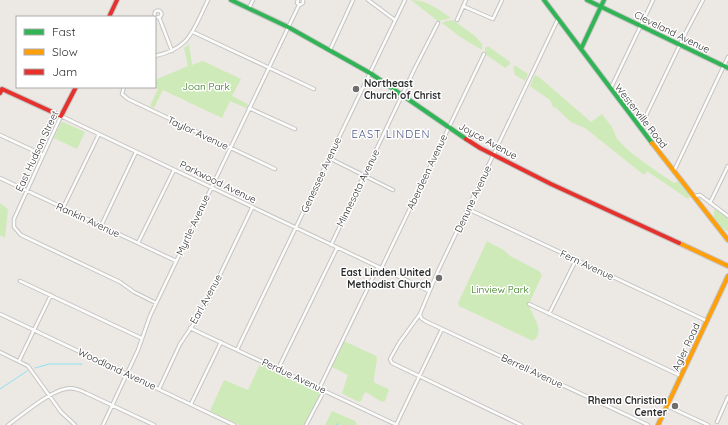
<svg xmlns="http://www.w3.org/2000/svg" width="728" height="425" font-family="Quicksand,sans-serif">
  <rect width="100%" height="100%" fill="#ece8e3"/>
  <path fill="#cfeab9" d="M411,0C427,0 438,9 451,18L438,21Z
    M453,20L475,36L482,44V50L462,38L442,23L446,21Z
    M189,44L192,65L203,61L241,79L232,96L248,104L246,108L230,101L222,118L163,90L154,108L150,106L158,89L155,87V80L188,66L184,48Z
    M488,46L510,62V64L505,68L485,54V48Z
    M513,66H516L528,74L525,81L515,75Z
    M535,75L539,77L591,122L602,114L612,127L617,139L630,152L656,171L674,183L678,181L690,196L688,199L647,171L644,175L585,128L571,122L556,108L553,107L550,100L530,86Z
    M61,122H63L85,132L77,149L54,138Z
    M0,203L8,209L5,238L0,235Z
    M715,209L728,218V232C720,227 710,218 715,209Z
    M487,241L505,251L510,256L539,271L542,275L529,304C530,314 547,331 533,341L459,306L458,303Z
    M344,341L376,356L377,359L374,378V382C379,386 385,386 389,390L385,401L382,402L366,392L364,394L361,401L359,402L343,394L342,393L348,375L332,367Z
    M260,364L272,371L320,393L312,412L305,425H239L210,411L224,380L248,390Z
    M332,411L355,421L357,425H325Z"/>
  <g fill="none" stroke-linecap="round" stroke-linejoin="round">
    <path stroke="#90e1f4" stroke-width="1" d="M35,368L49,364H82
      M0,389L27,371
      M336,425L338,423"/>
    <g stroke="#c5c4c4" stroke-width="4.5">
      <path id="street" d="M298,0L297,3L300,5L303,3V0
        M368,0L395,20
        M463,6L493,19L502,0
        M249,8L253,0
        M154.5 14a3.5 3.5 0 1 1 7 0a3.5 3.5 0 1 1-7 0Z
        M159,17L172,51
        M457,20L466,0
        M193,32L314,89
        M330,50L353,0
        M155,56C191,48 193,30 208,0
        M124,87L122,94L128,99L275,169
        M611,88L653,0
        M249,108L295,129
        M640,128L686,32L703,0
        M0,135L43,155
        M329,158L393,190
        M674,171L728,57
        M0,178L176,261
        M694,196L700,195L728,216
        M710,203L728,166
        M63,208L99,134
        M468,209L707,321
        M101,226L136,152
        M138,243L174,170
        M331,245L415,68L438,23
        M381,269L484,54
        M20,281L141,338
        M156,303L134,292L120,282L21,235L14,227V219L61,116L429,291
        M529,304L681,376
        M0,314L234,425
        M420,314L421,318L425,321L648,425
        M549,314L576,260
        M190,328L397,425
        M237,350L405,0
        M0,352L28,366L61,412L75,425
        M19,361L51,295
        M278,369L337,248
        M159,389L180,344L199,316L206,304L252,208
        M319,389L378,267
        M191,404L221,342
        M667,406L708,425
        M717,422L728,397
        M8,425C22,415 49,392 65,389C72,387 80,390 86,393L154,425
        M103,425L138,350L150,316L299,5
        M306,425L324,391
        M396,425L442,329
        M521,425L392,363L390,359L399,343L420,314L438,271L558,19"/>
    </g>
    <g stroke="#c5c4c4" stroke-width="6">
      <path id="fast" d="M231,0L288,27L370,73L466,139
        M544,0L652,143
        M587,0L728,68
        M581,49L604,0"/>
    </g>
    <g stroke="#c5c4c4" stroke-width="6">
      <path id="slow" d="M652,143L728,240
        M679,243L728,266
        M658,425L728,276"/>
    </g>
    <g stroke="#c5c4c4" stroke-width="6">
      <path id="jam" d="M109,17L117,0
        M0,93L2,89L61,116L76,87
        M466,139L480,148L551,184L679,243"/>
    </g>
    <use href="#street" stroke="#fcfcfb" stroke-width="2.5"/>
    <use href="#fast" stroke="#30b455" stroke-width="4"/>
    <use href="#slow" stroke="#ff9f0a" stroke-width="4"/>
    <use href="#jam" stroke="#e5322d" stroke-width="4"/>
  </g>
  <g fill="#706e6d" stroke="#fff" stroke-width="1.5">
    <circle cx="356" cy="89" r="4"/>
    <circle cx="439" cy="278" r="4"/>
    <circle cx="675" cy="406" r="4"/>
  </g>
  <g text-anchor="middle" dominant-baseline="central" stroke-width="3" stroke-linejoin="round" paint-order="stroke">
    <g font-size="10" fill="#2d2d2d" stroke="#fff">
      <text transform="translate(672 32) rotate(26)">Cleveland Avenue</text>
      <text transform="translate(641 116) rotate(52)">Westerville Road</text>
      <text transform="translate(198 133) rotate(25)">Taylor Avenue</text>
      <text transform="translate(488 141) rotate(29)">Joyce Avenue</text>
      <text transform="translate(37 151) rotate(-65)">East Hudson Street</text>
      <text transform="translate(427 172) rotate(-65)">Aberdeen Avenue</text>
      <text transform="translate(321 175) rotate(-65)">Genessee Avenue</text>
      <text transform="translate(218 182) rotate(26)">Parkwood Avenue</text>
      <text transform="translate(358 188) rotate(-64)">Minnesota Avenue</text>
      <text transform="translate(473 199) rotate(-65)">Denune Avenue</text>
      <text transform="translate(88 220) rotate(25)">Rankin Avenue</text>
      <text transform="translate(193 225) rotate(-65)">Myrtle Avenue</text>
      <text transform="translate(587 265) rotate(25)">Fern Avenue</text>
      <text transform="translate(206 299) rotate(-61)">Earl Avenue</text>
      <text transform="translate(686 347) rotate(-65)">Agler Road</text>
      <text transform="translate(117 369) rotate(25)">Woodland Avenue</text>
      <text transform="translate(532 371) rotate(25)">Berrell Avenue</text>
      <text transform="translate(294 376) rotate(25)">Perdue Avenue</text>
    </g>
    <g font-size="10" font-weight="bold" fill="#2d2d2d" stroke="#fff" text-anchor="end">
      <text x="364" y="83" text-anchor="start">Northeast<tspan x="364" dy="12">Church of Christ</tspan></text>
      <text x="431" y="272">East Linden United<tspan x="431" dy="12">Methodist Church</tspan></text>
      <text x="667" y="400">Rhema Christian<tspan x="667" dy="12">Center</tspan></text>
    </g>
    <g font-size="10" fill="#2d7513" stroke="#fff">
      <text x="206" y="86">Joan Park</text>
      <text x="500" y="289">Linview Park</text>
    </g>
    <g font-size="11" letter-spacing="1" fill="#485684" stroke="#fff">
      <text x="391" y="134">EAST LINDEN</text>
    </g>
  </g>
  <rect x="16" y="16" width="140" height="72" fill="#ffffff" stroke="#ababab"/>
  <rect x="24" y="29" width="20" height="6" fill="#30b455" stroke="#ababab"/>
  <text x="52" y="36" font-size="12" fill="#2d2d2d">Fast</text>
  <rect x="24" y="49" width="20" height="6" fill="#ff9f0a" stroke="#ababab"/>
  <text x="52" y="56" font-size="12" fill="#2d2d2d">Slow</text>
  <rect x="24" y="69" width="20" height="6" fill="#e5322d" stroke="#ababab"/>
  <text x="52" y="76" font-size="12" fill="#2d2d2d">Jam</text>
</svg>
